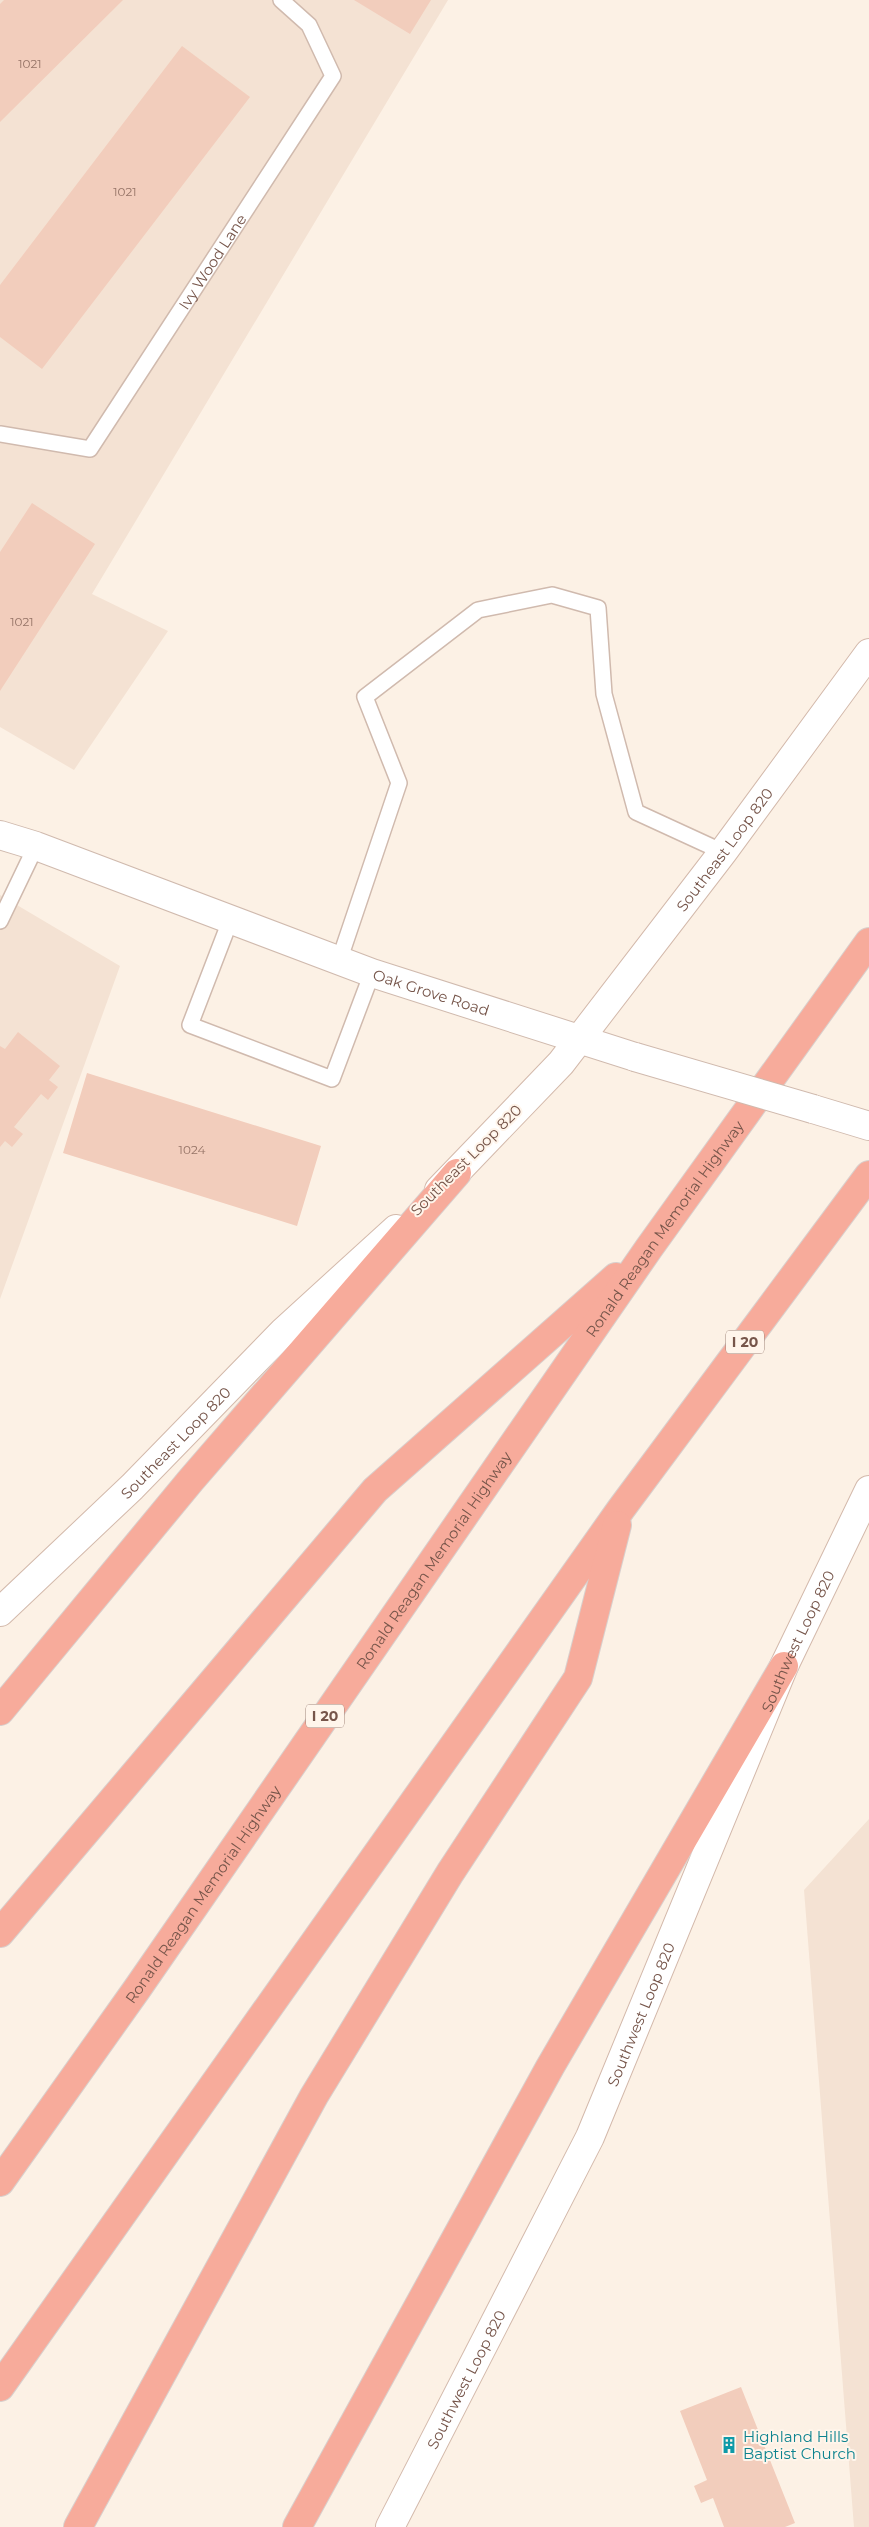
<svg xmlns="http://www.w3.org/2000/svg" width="869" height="2527" font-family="Montserrat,sans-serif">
  <rect width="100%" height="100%" fill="#fcf1e5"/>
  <path fill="#f4e2d3" d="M0,0H448L92,594L168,631L74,770L0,727Z
    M0,895L120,966L0,1299Z
    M869,1819V2527H854L804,1890Z"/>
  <path fill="#f2cdbc" d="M4,0H123L0,122V4Z
    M354,0H431L410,34Z
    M182,46L250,97L42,369L0,337V285Z
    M32,503L95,544L0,691V552Z
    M18,1032L60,1066L49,1080L58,1087L48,1100L41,1094L14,1127L23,1134L12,1147L5,1141L0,1147V1046L5,1049Z
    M87,1073L321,1146L297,1226L63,1153Z
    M741,2387L795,2523L785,2527H724L713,2498L701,2503L694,2486L707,2480L680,2411Z"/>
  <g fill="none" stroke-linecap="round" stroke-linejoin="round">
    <g stroke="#d0baae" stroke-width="18">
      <g id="service">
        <path id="s1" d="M0,434L90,449L333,76L309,25L281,0"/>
        <path d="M0,921L36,846"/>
        <path d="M230,921L190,1025L332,1079L372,973"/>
        <path d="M339,961L399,783L365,697L478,610L552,595L598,608L604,694L636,812L723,852"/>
      </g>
    </g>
    <g stroke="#d0baae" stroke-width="30">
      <g id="tertiary">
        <path id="s2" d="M0,835L36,846L372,973L635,1057"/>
        <path d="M813,1109L869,1126"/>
      </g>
    </g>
    <g stroke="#d3b9ab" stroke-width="30">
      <g id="secondary">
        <path id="s3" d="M439,1190L561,1063L723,852L869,653"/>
        <path id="s4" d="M0,1612L132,1487L284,1331L396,1229"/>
        <path id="s5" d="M390,2527L590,2137L784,1666L869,1490"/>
      </g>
    </g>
    <g stroke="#d9cfcc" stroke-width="30">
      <g id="motorway">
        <path d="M0,1711L191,1480L457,1173"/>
        <path d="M0,1933L375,1490L616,1277"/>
        <path id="s6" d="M0,2182L137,1989L649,1248L869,942"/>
        <path d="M0,2387L621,1509L869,1175"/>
        <path d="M78,2527L314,2096L450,1873L578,1678L617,1525"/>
        <path d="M297,2527L550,2067L784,1666"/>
      </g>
    </g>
    <use href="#service" stroke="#fff" stroke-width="15"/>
    <use href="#tertiary" stroke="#fff" stroke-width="28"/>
    <use href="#secondary" stroke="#fff" stroke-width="28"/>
    <use href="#motorway" stroke="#f7ab9b" stroke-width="28"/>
    <g stroke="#d0baae" stroke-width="30" stroke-linecap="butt">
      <path id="tertiary-bridge" d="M635,1057L813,1109"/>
    </g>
    <use href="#tertiary-bridge" stroke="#fff" stroke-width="28"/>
  </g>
  <defs>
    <g id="building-bare" transform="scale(1.35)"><path d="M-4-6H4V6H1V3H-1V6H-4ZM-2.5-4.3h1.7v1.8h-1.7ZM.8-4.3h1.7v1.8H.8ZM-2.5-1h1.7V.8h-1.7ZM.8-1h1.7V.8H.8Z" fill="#0f9aa8" stroke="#fff5eb" stroke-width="2.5" paint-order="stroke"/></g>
  </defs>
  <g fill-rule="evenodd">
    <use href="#building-bare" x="729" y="2445"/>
  </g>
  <g text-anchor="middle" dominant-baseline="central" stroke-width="4" stroke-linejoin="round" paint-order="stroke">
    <g font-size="12" fill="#957366">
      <text x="30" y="63">1021</text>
      <text x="125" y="191">1021</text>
      <text x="22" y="621">1021</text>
      <text x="192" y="1149">1024</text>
    </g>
    <g fill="#fff5eb" stroke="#9f857a" stroke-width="1">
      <rect x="726" y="1330.5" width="38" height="23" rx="4"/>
      <rect x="306" y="1704.5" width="38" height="23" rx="4"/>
    </g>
    <g font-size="14" font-weight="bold" fill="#76554a">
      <text x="745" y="1342">I 20</text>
      <text x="325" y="1716">I 20</text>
    </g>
    <g font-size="15" fill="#76554a" stroke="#fff5eb">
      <text stroke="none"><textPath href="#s1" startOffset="315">Ivy Wood Lane</textPath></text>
      <text stroke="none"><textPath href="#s3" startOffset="445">Southeast Loop 820</textPath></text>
      <text stroke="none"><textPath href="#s2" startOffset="459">Oak Grove Road</textPath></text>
      <text transform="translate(466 1160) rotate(-45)">Southeast Loop 820</text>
      <text stroke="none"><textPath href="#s6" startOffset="1162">Ronald Reagan Memorial Highway</textPath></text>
      <text stroke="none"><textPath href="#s4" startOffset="244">Southeast Loop 820</textPath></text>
      <text stroke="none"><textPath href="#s6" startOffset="758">Ronald Reagan Memorial Highway</textPath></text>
      <text stroke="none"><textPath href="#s5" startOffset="976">Southwest Loop 820</textPath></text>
      <text stroke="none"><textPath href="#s6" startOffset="352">Ronald Reagan Memorial Highway</textPath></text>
      <text stroke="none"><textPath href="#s5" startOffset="571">Southwest Loop 820</textPath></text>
      <text stroke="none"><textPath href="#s5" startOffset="166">Southwest Loop 820</textPath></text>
    </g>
    <g font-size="15" fill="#0d838f" stroke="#fff5eb" text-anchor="start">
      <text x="743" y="2436">Highland Hills<tspan x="743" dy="17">Baptist Church</tspan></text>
    </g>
  </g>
</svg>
